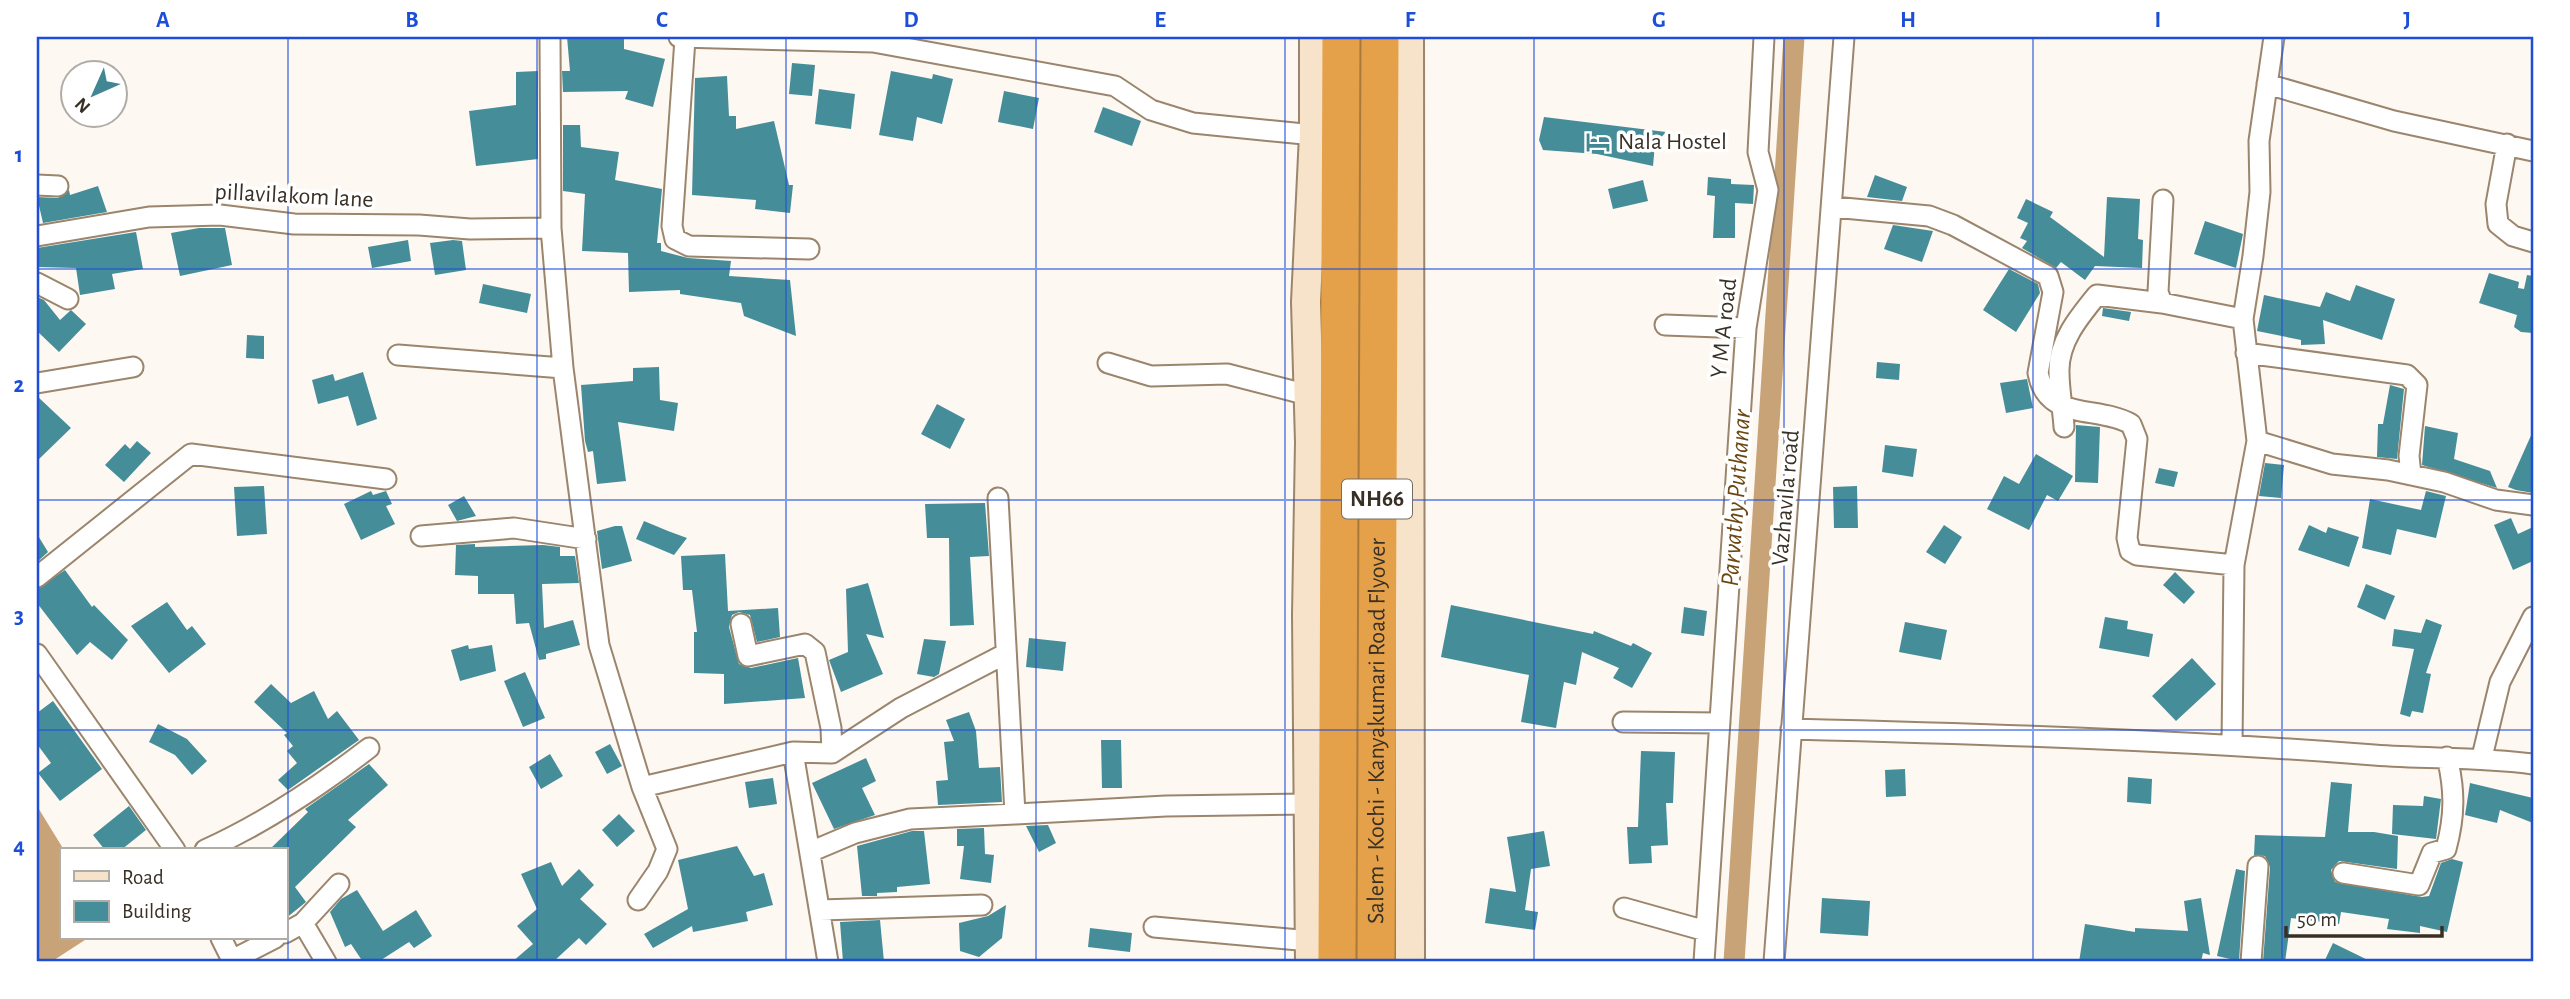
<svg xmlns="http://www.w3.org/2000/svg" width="2570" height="999" font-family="'Alegreya Sans',sans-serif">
  <rect width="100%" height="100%" fill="#fdf8f2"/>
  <path fill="#c8a377" d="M37,806L64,850H61V938H88L51,962H37Z"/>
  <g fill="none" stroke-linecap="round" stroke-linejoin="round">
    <path stroke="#c8a377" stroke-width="21" d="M1734,962L1794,37"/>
  </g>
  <path fill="#468d9a" d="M567,37H624V49L665,59L653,107L625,99L628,91L563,92L562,71H570Z
    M792,63L815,65L812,96L789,94Z
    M538,71V159L476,166L469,111L516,105V72Z
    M891,71L932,79L933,74L953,79L942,124L917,117L913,141L879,135Z
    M727,76L729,116H736V129L774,121L789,185H793L790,213L755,209L756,200L692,195L695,78Z
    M819,89L855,94L851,129L815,124Z
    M1004,91L1039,98L1033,129L998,122Z
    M1103,107L1141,121L1132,146L1094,132Z
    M1544,117L1666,132L1655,144L1653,166L1597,154L1543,150L1539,140Z
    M563,125H580L581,147L619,152L615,180L662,189L657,243H661V251L688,258L731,261L729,276L790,280L796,336L744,316L741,303L680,294V290L629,292L628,253L582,251L585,194L563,191Z
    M1875,175L1907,187L1902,201L1867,197Z
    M1708,177L1731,179V184L1754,185L1753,204L1735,203V238H1713L1715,196L1707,195Z
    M1643,180L1648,201L1613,209L1608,189Z
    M98,186L107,212L43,223L37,197L58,198L69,190L70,195Z
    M2107,197L2140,199L2138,239L2143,240L2142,268L2095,266L2085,280L2061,262L2056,268L2022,248L2027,241L2020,238L2028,223L2017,218L2026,199L2053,212L2050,217L2104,257Z
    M2205,221L2243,234L2236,268L2194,254Z
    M1893,225L1933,231L1922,262L1884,249Z
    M199,228H225L232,265L180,276L171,233Z
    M136,232L143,269L112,274L115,289L80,295L76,268L37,267V248Z
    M408,240L411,261L372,268L368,247Z
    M453,240L462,241L466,270L435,275L430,243Z
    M2009,269L2038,284L2040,293L2016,332L1983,310Z
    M2489,273L2519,282L2518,288L2524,289L2527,275L2533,276V333L2521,332L2514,327L2517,315L2479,303Z
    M483,284L531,294L527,313L479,303Z
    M2356,285L2395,299L2382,340L2323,320L2325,344L2301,345V340L2257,331L2264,295L2320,307L2326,292L2350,301Z
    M37,297L44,300L60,320L71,310L86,324L59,352L37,331Z
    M2103,308L2131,312L2129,321L2102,316Z
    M247,335L264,336V359L246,358Z
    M1877,362L1900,364L1899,380L1876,378Z
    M659,367L660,400L678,403L674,431L618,422L626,481L597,484L593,451L588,452L585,441L581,385L633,381V368Z
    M363,372L377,419L357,426L348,396L318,404L312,380L333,374L335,381Z
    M2027,379L2033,408L2006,413L2000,383Z
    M2390,385L2404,389L2397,459L2377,457L2378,424H2383Z
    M37,396L71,428L37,461Z
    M937,404L965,419L950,449L921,434Z
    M2076,425L2100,427L2098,483L2075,482Z
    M2425,426L2458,433L2454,459L2490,471L2497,488L2422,465Z
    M2533,431V493L2516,490L2508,487Z
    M137,441L151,453L124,482L105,465L125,444L130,449Z
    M1885,445L1917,449L1913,477L1882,472Z
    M2036,454L2073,476L2058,501L2047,495L2029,530L1987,509L2004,476L2019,484Z
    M2265,463L2284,465L2281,498L2259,496Z
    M2159,468L2178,472L2174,487L2155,483Z
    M264,486L267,534L237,536L234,487Z
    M1857,486L1858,528H1834L1833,487Z
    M371,491L373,495L386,491L392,504L386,506L395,524L361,540L344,504Z
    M2426,491L2446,496L2436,538L2397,529L2391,555L2362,548L2370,499L2421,510Z
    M464,496L476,516L457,521L448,505Z
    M985,503L989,556L970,557L974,625L950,626L949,538H927L925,504Z
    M2511,518L2518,534L2533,527V561L2513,570L2494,525Z
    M644,521L668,531L687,538L674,555L636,539Z
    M1944,525L1962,537L1945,564L1926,552Z
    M2309,525L2326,533L2328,527L2359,537L2349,567L2298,550Z
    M615,526H622L632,561L602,569L597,531Z
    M37,534L48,552L37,562Z
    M475,544V547L543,545L560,547V556H575L579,583L542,584L544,628L573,620L580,645L546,654V659L539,660L529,623L516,624L514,594H478V576L455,575L456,545Z
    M725,554L728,611L778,608L780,637L757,642L750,615L739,612L732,615L729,627L739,664L751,668L798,658L805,698L724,704V674L694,673V632H697L692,590H683L681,556Z
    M65,570L92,607L94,605L128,640L112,660L90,642L77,655L37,603V589Z
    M2175,572L2195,592L2184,604L2163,585Z
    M868,583L884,638L866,634L883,674L841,692L829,660L848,652L846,589Z
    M2366,584L2395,596L2385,620L2357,607Z
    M167,602L187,630L192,626L206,644L169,673L131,626Z
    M1451,605L1593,634L1594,631L1631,646L1633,643L1652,653L1632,688L1613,678L1619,668L1582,652L1576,685L1564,682L1556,728L1521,722L1529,675L1441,657Z
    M1684,607L1707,611L1704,636L1681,633Z
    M2105,617L2128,621L2127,629L2153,634L2149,657L2099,648Z
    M2426,619L2442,625L2426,673L2431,674L2423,713L2412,711L2410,717L2400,714L2414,649L2392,646L2394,629L2421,633Z
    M1905,622L1947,630L1941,660L1899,652Z
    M1029,638L1066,642L1063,671L1026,667Z
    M924,639L946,641L939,674L934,677L917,674Z
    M468,645L469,649L492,645L496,671L460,681L451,650Z
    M2192,658L2216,684L2176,721L2152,696Z
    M525,672L545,718L523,727L504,681Z
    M271,684L291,703L314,691L328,719L337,711L359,740L288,790L278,780L297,763L287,751L293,746L284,735L287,733L254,702Z
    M53,701L102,769L60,801L38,773L51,763L37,744V713Z
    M969,712L976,731L979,768L1000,767L1002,802L938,805L936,781L948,780L944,742L954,741L946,720Z
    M158,724L187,739L207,761L192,775L175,755L149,742Z
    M1101,740H1121L1122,788H1102Z
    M610,744L622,766L607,774L595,752Z
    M1641,751L1675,752L1673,803H1666L1668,845L1651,846L1652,863L1629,864L1627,827H1638Z
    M550,754L563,776L541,789L529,767Z
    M866,758L876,781L862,788L875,815L834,829L812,783Z
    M369,764L388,785L348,820L356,827L295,887L306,902L285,919V850H269L308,812L305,809Z
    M1905,769L1906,796L1886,797L1885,770Z
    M2128,777L2152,779L2151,804L2127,802Z
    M773,778L777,804L749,808L745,782Z
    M2331,782L2352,784L2348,832H2374L2398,836L2397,869L2339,861L2331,870L2335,882L2422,897L2429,896L2441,863L2452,859L2463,862L2447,932L2420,926V933L2387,929L2389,919L2341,912L2339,924L2291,918L2285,962H2263L2270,867L2265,856L2254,855L2255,835L2325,837Z
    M2470,783L2533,798V823L2500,810L2497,823L2465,815Z
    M2424,796L2441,799L2436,839L2392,834L2393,805L2423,806Z
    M129,806L146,830L121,850H105L93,835Z
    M619,814L635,831L617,847L602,830Z
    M1048,825L1056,843L1039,852L1026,826Z
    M984,828L985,854L994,855L991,883L960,879L964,846H957V829Z
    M912,831H924L930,884L897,887V892L877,893V896H862L857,846Z
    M1544,831L1550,866L1531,869L1525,910L1538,912L1535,930L1485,923L1490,888L1516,892L1507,837Z
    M737,846L754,876L764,873L773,905L746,912L748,921L693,932L692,926L653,948L644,934L688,909L678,860Z
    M551,862L562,886L579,869L594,885L580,899L607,924L586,945L579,938L553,962H512L533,944L517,926L537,909L521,874Z
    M2236,869L2245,871L2239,961L2217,956Z
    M357,890L383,931L416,910L432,936L414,948L409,942L378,962H363L351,944L345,947L330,912L341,899Z
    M1822,898L1870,901L1868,936L1820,933Z
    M2201,898L2210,955L2203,953L2201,962H2079L2085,924L2135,932V928L2188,931L2184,901Z
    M1006,905L1002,938L979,957L960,951L959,923L988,916Z
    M880,920L884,962H843L840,922Z
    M1090,928L1132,933L1130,952L1088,947Z
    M2333,943L2372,962H2324Z"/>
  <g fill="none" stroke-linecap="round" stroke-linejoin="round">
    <g stroke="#9b856c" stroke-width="23">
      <path id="street" d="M550,37L551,228L563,368L599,645L642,787L793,752L828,962
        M679,37L873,42L1115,86L1151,110L1193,123L1314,135
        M2274,37L2259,141L2260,192L2253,256L2243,319L2257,441L2332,464L2388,470L2444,482L2496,500L2533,505
        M685,39L672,226L675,239L689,246L809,249
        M2267,84L2394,121L2533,151
        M2507,144L2496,204L2498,224L2513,236L2533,242
        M37,185L58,186
        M2163,200L2158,292L2162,303L2243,319
        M1833,207L1929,216L1953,225L2048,276L2053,292L2038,373C2047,422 2097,405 2131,424L2137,439L2127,538L2130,551L2137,555L2234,565L2257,441
        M37,236L149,217L220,215L294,224L419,225L470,229L551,228
        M37,283L68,299
        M1665,325L1746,328
        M2246,353L2407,375L2417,385L2409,456L2411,475
        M398,355L563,368
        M1108,363L1151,376L1227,374L1308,395
        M37,383L133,367
        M2064,427C2063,409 2059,391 2059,372C2058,342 2079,317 2097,295L2162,303
        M998,498L1015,814L1166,806L1309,804
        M421,536L514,528L586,539
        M37,577L191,454L386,479
        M741,624L748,656L805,644L815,652L831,728L832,753L901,708L1005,654
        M37,654L175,850
        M1623,722L1720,723
        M1791,729C1986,734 2180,740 2374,755C2428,759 2480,757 2533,764
        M2232,745L2234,565
        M793,752L832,753
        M2482,757L2500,682L2533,617
        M205,850C265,823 317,788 369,748
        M810,852L855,833L910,819L1015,814
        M2343,873L2419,885L2432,853L2446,849C2455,816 2455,790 2447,757
        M638,900L658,871L667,849L642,787
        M1624,908L1706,931
        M820,910L982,905
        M303,923L339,884
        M1154,927L1310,941
        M285,933L303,923L326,962
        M221,938L232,960L275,938
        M1704,962L1746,328L1768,190L1758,152L1764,37
        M1774,962L1844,37
        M2251,962L2258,866"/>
    </g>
    <g stroke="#9b856c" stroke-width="32">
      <path id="secondary" d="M1409,37L1410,962
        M1310,962L1307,615L1310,442L1306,302L1314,135V37"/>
    </g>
    <g stroke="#a8793d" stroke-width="40">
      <g id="highway">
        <path d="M1337,962L1341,37"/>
        <path id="s1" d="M1376,962L1380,37"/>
      </g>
    </g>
    <use href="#street" stroke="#fff" stroke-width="19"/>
    <use href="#secondary" stroke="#f7e3c9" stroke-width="28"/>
    <use href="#highway" stroke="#e4a14a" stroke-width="37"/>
  </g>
  <path fill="none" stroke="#1d4ed8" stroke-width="2" stroke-opacity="0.55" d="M288,37V962M537,37V962M786,37V962M1036,37V962M1285,37V962M1534,37V962M1784,37V962M2033,37V962M2282,37V962M37,269H2533M37,500H2533M37,730H2533"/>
  <defs>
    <g id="hotel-bare" transform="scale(1.89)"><path d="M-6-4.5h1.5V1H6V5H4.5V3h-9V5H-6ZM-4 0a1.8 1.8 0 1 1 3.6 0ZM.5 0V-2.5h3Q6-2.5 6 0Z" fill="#418693" stroke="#fff" stroke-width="2.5" paint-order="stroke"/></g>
  </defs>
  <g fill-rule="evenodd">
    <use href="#hotel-bare" x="1598" y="142"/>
  </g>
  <g text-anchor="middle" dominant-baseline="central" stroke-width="7" stroke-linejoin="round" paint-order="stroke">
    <rect fill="#fff" stroke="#746e66" stroke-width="2" x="1342" y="479.5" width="70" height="39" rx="5"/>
    <g font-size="23" font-weight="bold" fill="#393025">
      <text x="1377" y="499">NH66</text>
    </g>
    <g font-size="24" fill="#393025" stroke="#fff" text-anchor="start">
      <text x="1618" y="142">Nala Hostel</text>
    </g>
    <g font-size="24" fill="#393025" stroke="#fff">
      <text transform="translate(294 196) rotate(3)">pillavilakom lane</text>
      <text transform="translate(1724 328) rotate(-84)">Y M A road</text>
      <text transform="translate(1786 498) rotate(-85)">Vazhavila road</text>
      <text stroke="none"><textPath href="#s1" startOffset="231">Salem - Kochi - Kanyakumari Road Flyover</textPath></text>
    </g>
    <g font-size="26" font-style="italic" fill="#6c4712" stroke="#fff">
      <text transform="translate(1736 498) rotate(-86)">Parvathy Puthanar</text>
    </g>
  </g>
  <rect width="2570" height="999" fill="none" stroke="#ffffff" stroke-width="77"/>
  <rect x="60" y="848" width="228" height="91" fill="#ffffff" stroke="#b0aca8" stroke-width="2"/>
  <rect x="74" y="871" width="35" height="10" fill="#f7e3c9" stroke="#b0aca8" stroke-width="2"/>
  <text x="122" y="884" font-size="21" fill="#393025">Road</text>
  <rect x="74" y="901" width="35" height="21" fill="#468d9a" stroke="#b0aca8" stroke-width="2"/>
  <text x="122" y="918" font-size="21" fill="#393025">Building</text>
  <g transform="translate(94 94) rotate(225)"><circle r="33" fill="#ffffff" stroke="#b0aca8" stroke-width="2"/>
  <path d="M0-5L12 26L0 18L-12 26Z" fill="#418693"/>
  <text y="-10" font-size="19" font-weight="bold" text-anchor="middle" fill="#393025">N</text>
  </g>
  <path d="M2286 926v10h156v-10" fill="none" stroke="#393025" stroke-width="3.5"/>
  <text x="2297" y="926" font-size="21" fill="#393025" stroke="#ffffff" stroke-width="5" paint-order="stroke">50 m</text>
  <rect x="38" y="38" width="2494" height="922" fill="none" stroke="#1d4ed8" stroke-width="2.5"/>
  <g font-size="23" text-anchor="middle" font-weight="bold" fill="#1d4ed8">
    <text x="163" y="27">A</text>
    <text x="412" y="27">B</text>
    <text x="662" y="27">C</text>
    <text x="911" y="27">D</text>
    <text x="1160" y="27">E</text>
    <text x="1410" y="27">F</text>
    <text x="1659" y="27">G</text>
    <text x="1908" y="27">H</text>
    <text x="2158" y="27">I</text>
    <text x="2407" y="27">J</text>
    <text x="19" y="162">1</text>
    <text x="19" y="392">2</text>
    <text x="19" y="623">3</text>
    <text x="19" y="853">4</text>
  </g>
</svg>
